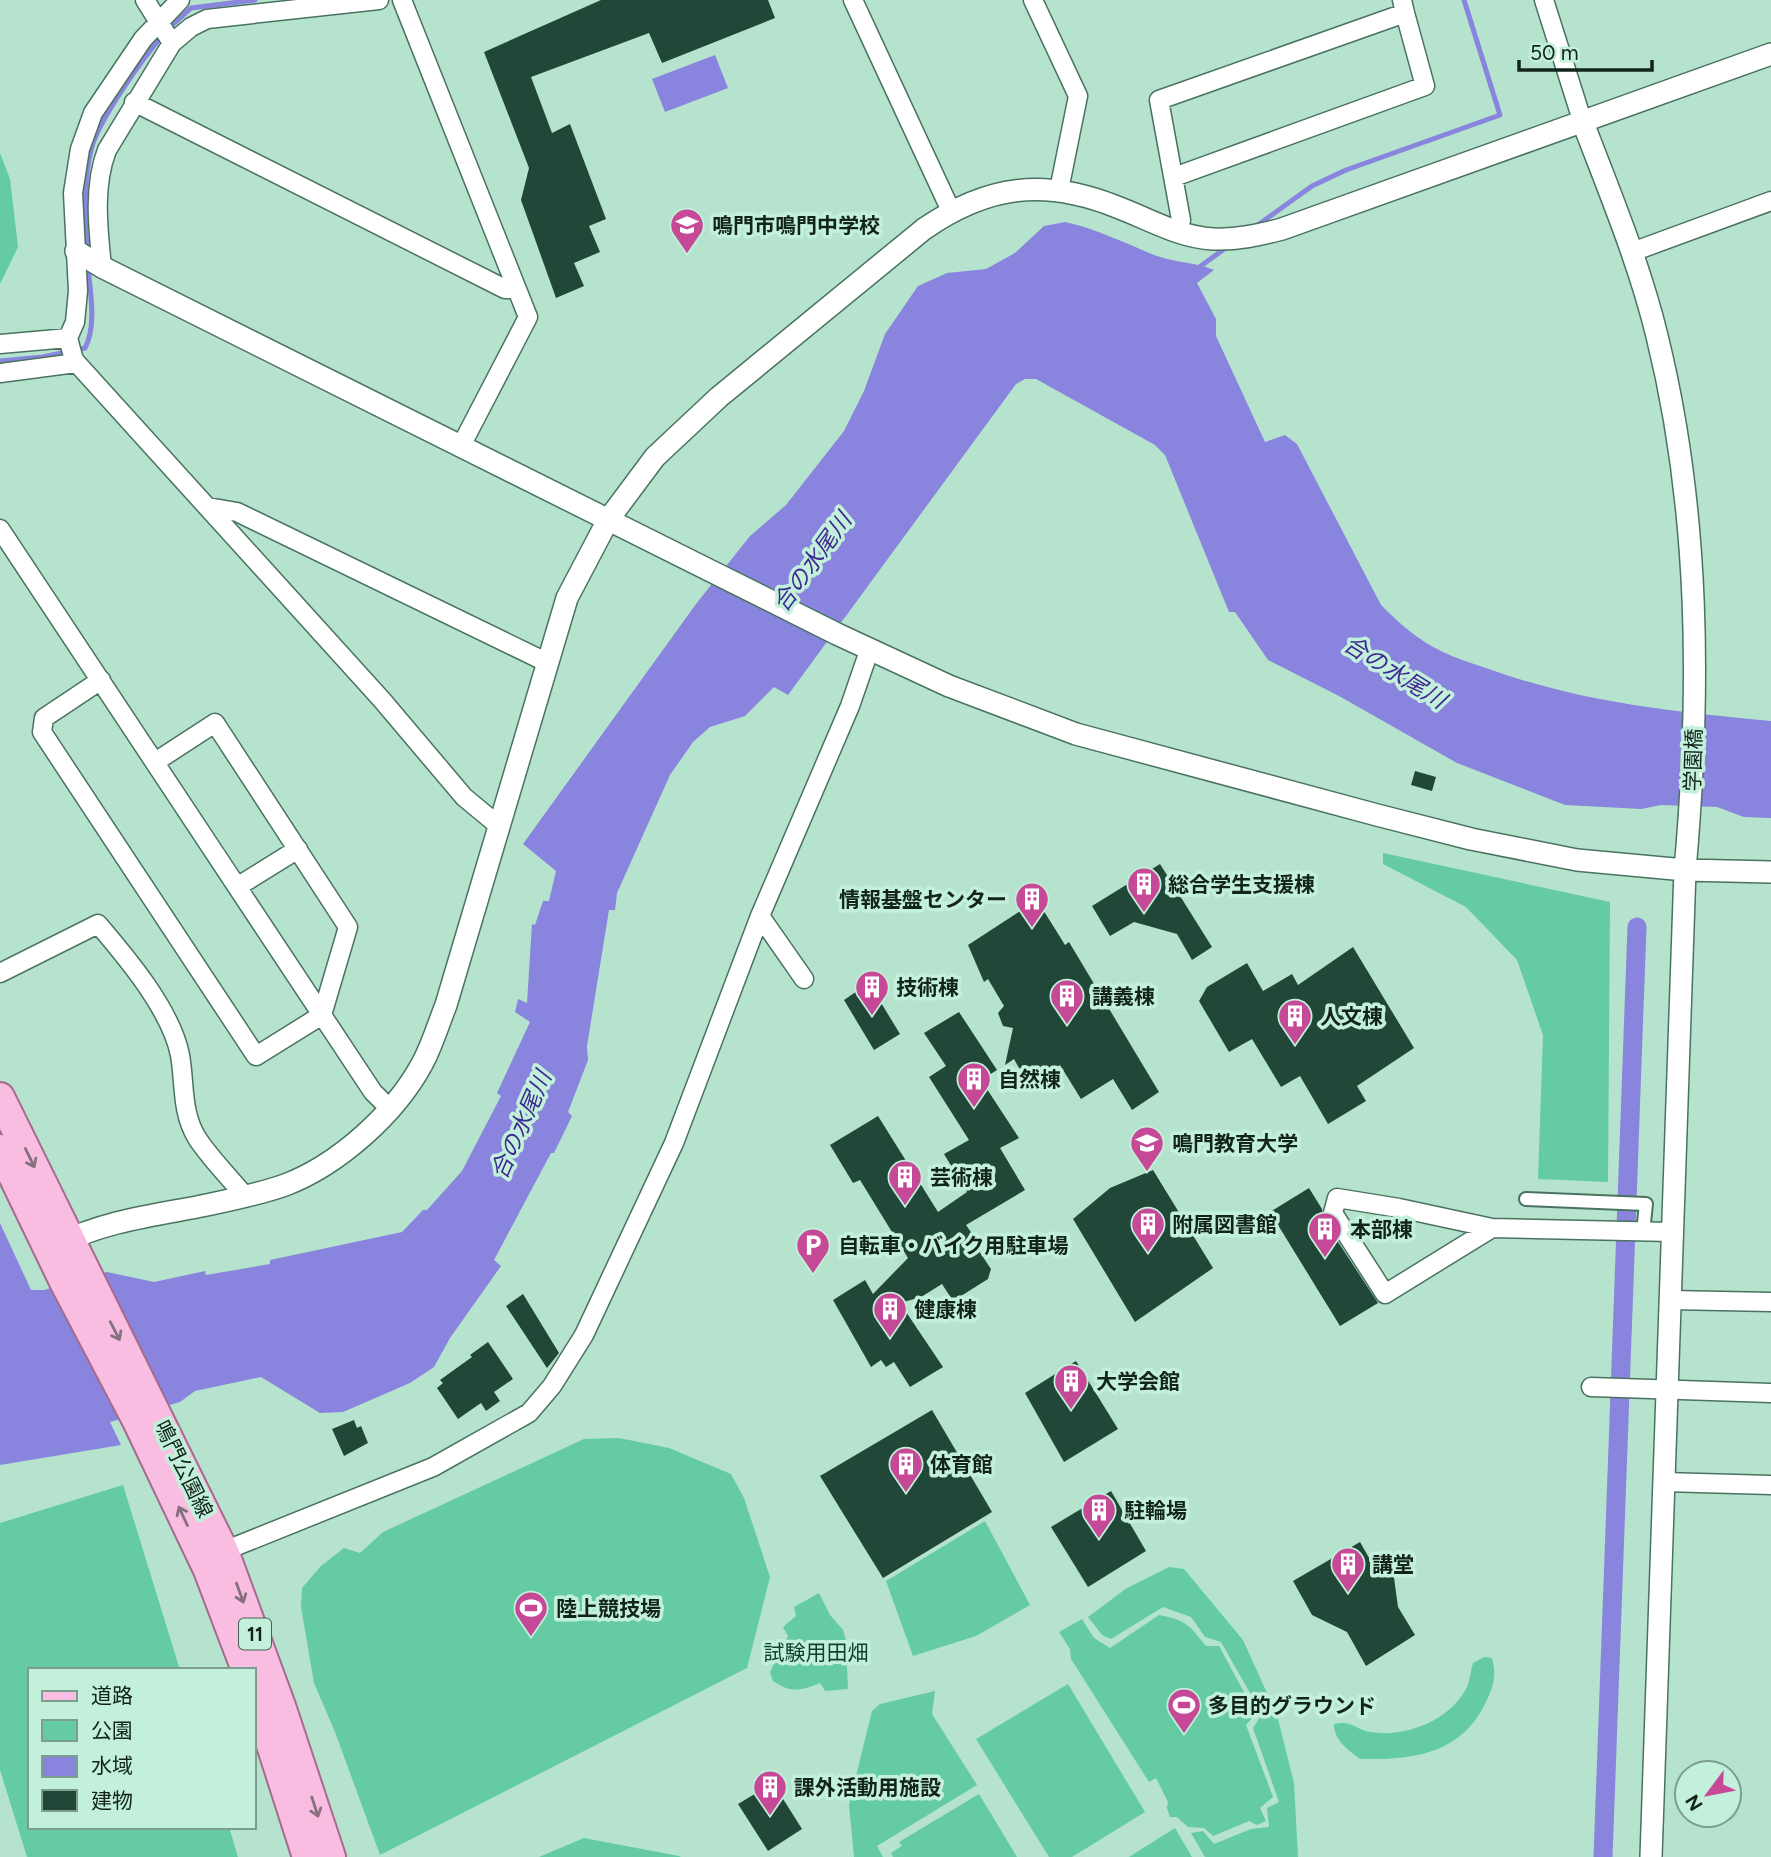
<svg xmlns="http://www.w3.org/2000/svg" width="1771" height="1857" font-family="Figtree,'Noto Sans JP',sans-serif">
  <rect width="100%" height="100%" fill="#b6e3cd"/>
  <path fill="#65cba2" d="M0,153L10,179L18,247L0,284Z
    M1383,853L1610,902L1608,1182L1538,1179L1543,1035L1517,960L1466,907L1383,864Z
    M619,1438L669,1448L731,1474L744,1498L770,1577L747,1668L380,1855L335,1732L314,1683L301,1607L302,1588L321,1566L344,1548L360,1553L383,1532L584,1439Z
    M123,1485L180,1670H30V1827H229L238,1857H27L0,1770V1523Z
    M985,1521L1030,1605L976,1636L913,1656L886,1581Z
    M1169,1567L1184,1569L1243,1640L1277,1715L1294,1783L1298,1857H1205L1191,1833L1203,1831L1214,1844L1251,1829L1269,1827L1267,1808L1279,1802L1253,1728L1262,1714L1221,1642L1205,1637L1191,1617L1163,1607L1111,1639L1102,1635L1088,1617L1127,1588Z
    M819,1593L830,1615L843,1630L850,1654L847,1667L848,1689L825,1691L820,1683C801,1691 790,1693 773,1681L770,1672L788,1636L783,1627L796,1616L794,1607Z
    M1159,1615C1187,1620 1190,1626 1206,1646H1219L1244,1692L1257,1706L1254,1716L1246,1725L1273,1797L1260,1808L1266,1821L1257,1825L1249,1821L1213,1836L1204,1828L1188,1827L1177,1817H1170L1167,1808L1168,1802L1156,1778L1149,1782L1071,1659L1070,1649L1059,1632L1082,1619L1094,1638L1110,1648Z
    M1484,1657L1492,1658C1497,1676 1493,1688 1485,1704C1460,1755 1411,1760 1360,1759C1348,1750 1334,1740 1334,1724C1352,1720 1354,1729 1370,1732C1406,1738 1452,1720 1468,1685C1470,1678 1471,1670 1473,1663Z
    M1068,1684L1145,1812L1072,1857H1049L976,1739Z
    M935,1691L932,1714L977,1785L877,1846L883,1857H854L849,1805L872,1711L880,1704Z
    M979,1794L1017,1857H893L891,1853L902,1846L899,1842Z
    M1175,1828L1192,1857H1129Z
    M584,1838L679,1856L681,1857H539Z"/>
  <path fill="#8984de" d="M715,55L728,88L665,112L652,79Z
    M1065,222C1098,229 1126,244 1157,256C1177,263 1196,262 1214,270L1197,283L1216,319V336L1265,442L1285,435L1297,444L1381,605C1398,622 1419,641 1441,651C1455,658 1471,663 1486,668C1579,702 1673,712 1771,721V818L1744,817L1717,807L1661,805L1641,809L1565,805L1457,763L1339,696L1268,660L1235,612H1229L1165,455L1155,445L1036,379H1025L1016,384L788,695L774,687L745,716L710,727L693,742L670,775L617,893L615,910H609L587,1046L588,1060L568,1112L572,1116L554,1153H551L494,1260L501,1266L450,1338L434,1367L410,1383L343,1412L320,1413L261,1377L195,1391L180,1402L110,1422L121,1445L0,1465V1223L31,1290H44L107,1272L154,1282L205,1271L206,1275L270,1264V1260L402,1232L423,1210H427L462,1171L501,1096L497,1093L530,1022L515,1012L518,999L527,1003L532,924L535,925L543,901H549L556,871L523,844L696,604L750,536L786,505L844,431L864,391L885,334L918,286L947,273L986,269L1015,253L1044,226Z"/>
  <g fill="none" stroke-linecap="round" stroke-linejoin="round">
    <path stroke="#8984de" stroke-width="5" d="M169,28L191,8L255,0
      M1255,227L1312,186L1346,170L1500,115L1464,0
      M87,250C85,215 83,180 92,146C101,117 142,59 162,36
      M1198,268L1227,247
      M0,361L43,357L85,348C97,326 90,291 88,266"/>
    <path stroke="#8984de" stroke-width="19" d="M1603,1857L1637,927"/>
  </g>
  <path fill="#204737" d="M601,0H768L775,18L662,63L649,33L531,77L552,133L570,124L606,219L589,226L600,252L574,263L584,286L556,298L521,200L529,168L484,52Z
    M1415,771L1436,777L1432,791L1411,785Z
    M1160,864L1212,947L1192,960L1177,934L1134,922L1110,936L1092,906Z
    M1037,900L1065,945L1069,942L1159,1092L1132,1110L1113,1079L1081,1099L1060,1065L1043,1075L1019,1068L1014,1059L1005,1065L1013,1028L1003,1026L998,1013L1004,1006L988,979L984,982L968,945Z
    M1353,947L1414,1048L1357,1086L1366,1101L1328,1124L1300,1076L1281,1087L1252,1039L1229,1052L1199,1001L1207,987L1247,963L1263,991L1292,974L1298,985Z
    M869,983L900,1034L874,1050L844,1000Z
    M959,1012L997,1070L981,1080L1019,1138L1000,1148L1025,1190L966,1225L973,1235L971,1239L991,1269L988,1279L953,1301L942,1284L921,1297L900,1303L943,1367L910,1387L894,1362L886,1367L881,1360L871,1367L833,1300L865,1280L873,1294L908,1258L860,1180L853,1183L830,1145L878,1116L938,1212L967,1192L944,1154L969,1140L929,1077L946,1066L924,1033Z
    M1153,1170L1213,1268L1135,1322L1073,1219L1110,1188Z
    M1309,1188L1322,1209L1323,1219L1378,1303L1340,1326L1270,1212Z
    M523,1294L559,1353L547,1368L506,1306Z
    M488,1342L513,1379L494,1392L500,1401L486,1411L481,1403L458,1419L437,1388L443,1383L440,1380L472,1357L470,1355Z
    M1076,1361L1118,1429L1064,1462L1025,1393Z
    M932,1410L992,1512L883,1578L820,1476Z
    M354,1420L357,1428L361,1426L368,1443L344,1456L332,1429Z
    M1111,1491L1146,1551L1088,1587L1051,1527Z
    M1360,1542L1372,1563H1392L1398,1607L1415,1635L1366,1666L1347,1632L1312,1615L1293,1581Z
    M773,1783L802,1829L768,1851L738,1804Z"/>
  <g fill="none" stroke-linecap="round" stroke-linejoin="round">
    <g stroke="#497360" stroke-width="16">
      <path id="pedestrian" d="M1526,1199L1646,1204L1643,1232"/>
    </g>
    <g stroke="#497360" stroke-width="21">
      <path id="minor" d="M180,0L143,39L93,113L80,149L73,193L78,291L75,322L68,338L74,360L382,700L464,797L499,826
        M402,0L528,317L461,446
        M853,0L951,211
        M1033,0L1078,96L1059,190
        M1544,0L1582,120
        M172,43L191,27L207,19L379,0
        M134,102L505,289H516
        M1174,177L1425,86L1405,13
        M1178,232L1181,220L1159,100L1405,13L1402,0
        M1632,252L1771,201
        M102,267C98,228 93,186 107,150L172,43L145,0
        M0,344L68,338
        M0,373L76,363
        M208,507L237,512L546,662
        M0,529L373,1092L391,1110
        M101,680L44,718L42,732L256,1056L322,1015L348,927L215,723L155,762
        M237,887L298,849
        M760,916L804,979
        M0,973L98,924C127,958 171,1010 180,1055C185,1083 181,1112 197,1138C210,1158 229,1177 245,1196
        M1492,1228L1385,1294L1333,1213L1337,1198L1399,1208L1492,1228L1672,1232
        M1670,1300L1771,1302
        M1591,1387L1771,1393
        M1663,1482L1771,1485
        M224,1551L433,1467L529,1413L552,1386L584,1335L674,1143L760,916L850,706L870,648"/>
    </g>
    <g stroke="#497360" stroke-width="24">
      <path id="tertiary" d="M1582,120C1609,191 1639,262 1657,336C1700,510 1701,691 1685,870L1651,1857
        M76,251L102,267L837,634L949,686L1076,734L1377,815L1471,839L1577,860L1685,870L1771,872
        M59,1244C103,1222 149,1216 197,1207C226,1201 257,1195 285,1185C338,1165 395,1114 422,1064C432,1046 438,1025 446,1005L567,598L608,520L655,457L719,397L924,229C988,185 1044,178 1117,207C1149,219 1178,237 1213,239C1237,240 1259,235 1282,229L1771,54"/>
    </g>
    <g stroke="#a56b8e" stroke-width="32">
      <path id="primary" d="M0,1097L224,1551L281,1706L331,1857
        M0,1149L64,1282L137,1421L208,1570L246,1670
        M254,1692L307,1857"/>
    </g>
    <use href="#pedestrian" stroke="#fff" stroke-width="12"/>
    <use href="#minor" stroke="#fff" stroke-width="18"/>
    <use href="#tertiary" stroke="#fff" stroke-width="21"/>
    <use href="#primary" stroke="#f8bde0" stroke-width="28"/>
  </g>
  <defs><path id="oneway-shaft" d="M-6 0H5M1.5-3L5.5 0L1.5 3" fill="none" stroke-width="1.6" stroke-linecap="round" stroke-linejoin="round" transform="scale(1.75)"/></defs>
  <g stroke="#86707e">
    <use href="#oneway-shaft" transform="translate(30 1158) rotate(64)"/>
    <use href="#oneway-shaft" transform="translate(115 1331) rotate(63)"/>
    <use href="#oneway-shaft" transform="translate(183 1516) rotate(-115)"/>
    <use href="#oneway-shaft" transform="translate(240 1593) rotate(70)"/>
    <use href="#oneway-shaft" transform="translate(315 1807) rotate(72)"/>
  </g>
  <defs>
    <g id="school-pin" transform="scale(1.75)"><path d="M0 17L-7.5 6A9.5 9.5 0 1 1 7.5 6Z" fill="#c64998" stroke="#c3f0da"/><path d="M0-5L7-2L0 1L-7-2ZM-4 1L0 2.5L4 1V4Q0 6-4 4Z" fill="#fff"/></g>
    <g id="building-pin" transform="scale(1.75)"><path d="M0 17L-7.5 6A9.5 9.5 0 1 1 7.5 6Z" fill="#c64998" stroke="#c3f0da"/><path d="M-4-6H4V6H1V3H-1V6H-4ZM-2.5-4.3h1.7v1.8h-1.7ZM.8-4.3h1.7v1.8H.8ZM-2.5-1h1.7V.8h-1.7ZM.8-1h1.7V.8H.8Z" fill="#fff"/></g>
    <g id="university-pin" transform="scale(1.75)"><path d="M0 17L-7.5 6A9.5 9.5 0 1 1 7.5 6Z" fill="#c64998" stroke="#c3f0da"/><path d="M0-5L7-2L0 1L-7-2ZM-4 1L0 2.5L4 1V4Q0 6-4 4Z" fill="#fff"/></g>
    <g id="parking-pin" transform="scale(1.75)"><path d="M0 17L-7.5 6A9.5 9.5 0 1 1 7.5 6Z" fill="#c64998" stroke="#c3f0da"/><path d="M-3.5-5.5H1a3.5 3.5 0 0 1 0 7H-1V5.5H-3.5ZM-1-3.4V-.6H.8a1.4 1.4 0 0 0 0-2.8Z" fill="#fff"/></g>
    <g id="stadium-pin" transform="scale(1.75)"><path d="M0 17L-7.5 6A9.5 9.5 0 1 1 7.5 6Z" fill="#c64998" stroke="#c3f0da"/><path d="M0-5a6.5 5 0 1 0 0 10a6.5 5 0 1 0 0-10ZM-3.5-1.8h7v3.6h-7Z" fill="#fff"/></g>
  </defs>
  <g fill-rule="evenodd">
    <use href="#school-pin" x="687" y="225"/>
    <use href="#building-pin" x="1144" y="884"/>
    <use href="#building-pin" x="1032" y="899"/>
    <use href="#building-pin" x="872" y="987"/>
    <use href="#building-pin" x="1067" y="996"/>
    <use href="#building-pin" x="1295" y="1016"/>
    <use href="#building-pin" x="974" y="1079"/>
    <use href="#university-pin" x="1147" y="1143"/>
    <use href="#building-pin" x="905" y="1177"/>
    <use href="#building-pin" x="1148" y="1224"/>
    <use href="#building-pin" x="1325" y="1229"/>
    <use href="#parking-pin" x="813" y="1245"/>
    <use href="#building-pin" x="890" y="1309"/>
    <use href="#building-pin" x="1071" y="1381"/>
    <use href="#building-pin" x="906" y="1464"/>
    <use href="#building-pin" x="1099" y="1510"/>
    <use href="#building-pin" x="1348" y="1564"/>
    <use href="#stadium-pin" x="531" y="1608"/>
    <use href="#stadium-pin" x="1184" y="1705"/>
    <use href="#building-pin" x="770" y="1787"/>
  </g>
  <g text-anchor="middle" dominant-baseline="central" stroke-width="7" stroke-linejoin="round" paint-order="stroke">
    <rect fill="#c3f0da" stroke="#486156" stroke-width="2" x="239" y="1618.5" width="32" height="31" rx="5"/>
    <g font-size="19" font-weight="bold" fill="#13241d">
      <text x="255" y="1634">11</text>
    </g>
    <g font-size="21" font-weight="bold" fill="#13241d" stroke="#c3f0da" text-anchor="start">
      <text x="712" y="225">鳴門市鳴門中学校</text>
      <text x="1168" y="884">総合学生支援棟</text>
      <text x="1007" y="899" text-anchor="end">情報基盤センター</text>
      <text x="896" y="987">技術棟</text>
      <text x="1092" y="996">講義棟</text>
      <text x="1320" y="1016">人文棟</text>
      <text x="998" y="1079">自然棟</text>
      <text x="1172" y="1143">鳴門教育大学</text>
      <text x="930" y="1177">芸術棟</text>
      <text x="1172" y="1224">附属図書館</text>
      <text x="1350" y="1229">本部棟</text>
      <text x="838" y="1245">自転車・バイク用駐車場</text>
      <text x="914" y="1309">健康棟</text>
      <text x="1096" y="1381">大学会館</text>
      <text x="930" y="1464">体育館</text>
      <text x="1124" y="1510">駐輪場</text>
      <text x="1372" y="1564">講堂</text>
      <text x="556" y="1608">陸上競技場</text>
      <text x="1208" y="1705">多目的グラウンド</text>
      <text x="794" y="1787">課外活動用施設</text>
    </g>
    <g font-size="21" fill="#13241d" stroke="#c3f0da">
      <text transform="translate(1693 760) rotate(-88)">学園橋</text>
      <text transform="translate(184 1469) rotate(64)">鳴門公園線</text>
    </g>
    <g font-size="21" fill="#0d4330" stroke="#c3f0da">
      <text x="816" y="1652">試験用田畑</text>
    </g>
    <g font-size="23" font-style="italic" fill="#3e2992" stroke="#c3f0da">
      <text transform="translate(812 562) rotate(-54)">合の水尾川</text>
      <text transform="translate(1395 672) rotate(32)">合の水尾川</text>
      <text transform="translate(521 1125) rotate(-66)">合の水尾川</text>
    </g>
  </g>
  <rect x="28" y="1668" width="228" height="161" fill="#c3f0da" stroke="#7d9e8e" stroke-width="2"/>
  <rect x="42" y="1691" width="35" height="10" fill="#f8bde0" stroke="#7d9e8e" stroke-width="2"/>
  <text x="91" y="1703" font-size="21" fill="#13241d">道路</text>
  <rect x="42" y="1720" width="35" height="21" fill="#65cba2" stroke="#7d9e8e" stroke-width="2"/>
  <text x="91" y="1738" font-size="21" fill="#13241d">公園</text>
  <rect x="42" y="1756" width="35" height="21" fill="#8984de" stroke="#7d9e8e" stroke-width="2"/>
  <text x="91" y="1773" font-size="21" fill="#13241d">水域</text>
  <rect x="42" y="1790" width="35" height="21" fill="#204737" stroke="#7d9e8e" stroke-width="2"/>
  <text x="91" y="1808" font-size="21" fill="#13241d">建物</text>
  <g transform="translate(1708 1794) rotate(238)"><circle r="33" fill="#c3f0da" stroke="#7d9e8e" stroke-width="2"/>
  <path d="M0-5L12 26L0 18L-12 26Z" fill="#c64998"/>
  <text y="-10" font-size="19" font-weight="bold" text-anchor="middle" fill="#13241d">N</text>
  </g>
  <path d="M1519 60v10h133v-10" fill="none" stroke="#13241d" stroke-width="3.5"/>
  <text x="1530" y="60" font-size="21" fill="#13241d" stroke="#c3f0da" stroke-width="5" paint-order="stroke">50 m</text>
</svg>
